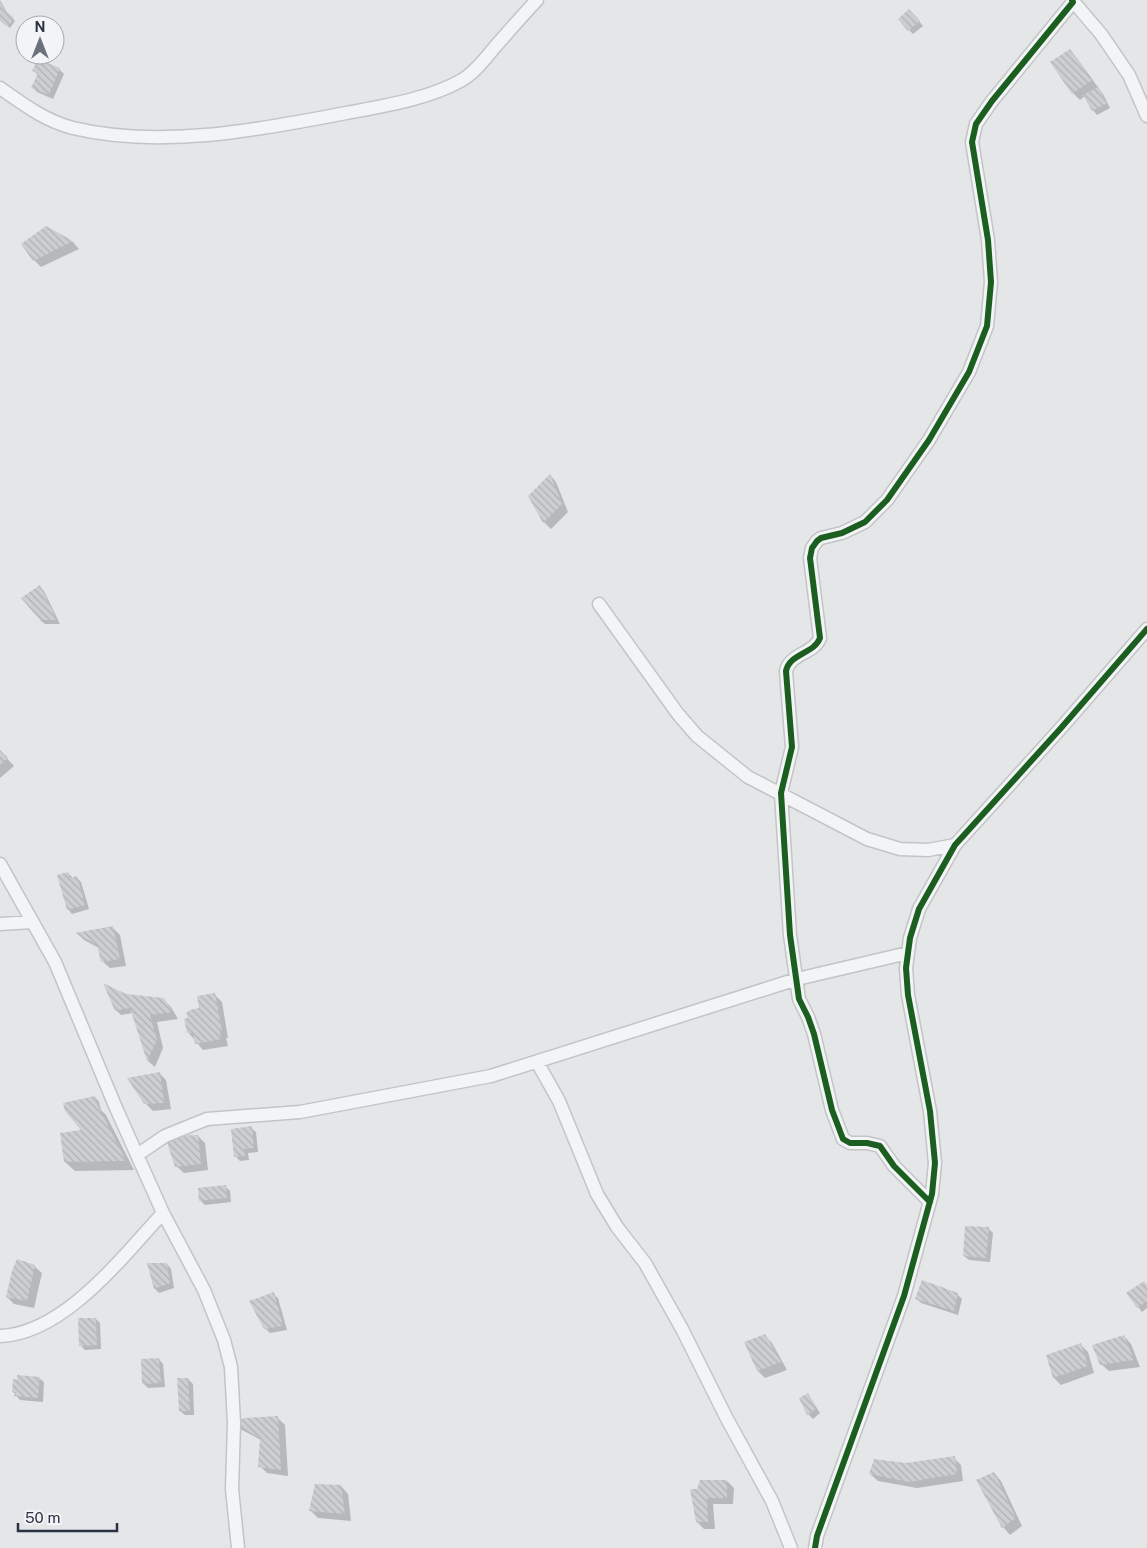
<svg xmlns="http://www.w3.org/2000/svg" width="1147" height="1548" font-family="'Public Sans',sans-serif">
  <defs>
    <pattern id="building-back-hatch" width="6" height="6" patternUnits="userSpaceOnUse" patternTransform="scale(1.25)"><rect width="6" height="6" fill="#ccced0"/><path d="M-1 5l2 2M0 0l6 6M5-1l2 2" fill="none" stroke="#afb1b4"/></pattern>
  </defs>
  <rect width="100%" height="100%" fill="#e4e6e8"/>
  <path fill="#0003" d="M0,0L8,14L15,21L10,28L0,21Z
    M914,15L923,26L913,34L909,30Z
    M1069,50L1076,57L1103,94L1110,108L1097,115L1093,110L1085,96L1080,100L1073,93Z
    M59,69L64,74L53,99L37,92L33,88L38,75L34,71Z
    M46,227L73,242L79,249L41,267L34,260Z
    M550,475L556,482L568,512L551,529L544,522Z
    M39,587L44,591L60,624H45L40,620Z
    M0,751L14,766L0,778Z
    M68,873L73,878L76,877L81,882L89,909L72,914L68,909Z
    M113,928L120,935L126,966L110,968L102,961L99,948L84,940L78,934Z
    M215,995L222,1002L228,1038H226L228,1046L203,1050L188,1032Z
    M127,996L164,1000L171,1007L178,1019L157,1022L163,1048L155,1067L148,1061L133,1013L121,1015L116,1010Z
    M159,1073L166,1080L171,1109L153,1111L145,1103Z
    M95,1097L99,1102L101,1110L106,1115L134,1170L75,1171L65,1162L84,1131Z
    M251,1128L256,1132L258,1152L248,1153L249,1160L240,1161L236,1157Z
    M198,1136L205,1143L208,1170L184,1173L176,1166Z
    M226,1187L230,1191L231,1202L205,1205L200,1200Z
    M988,1228L993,1233L990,1262L969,1260L964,1256Z
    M167,1264L171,1269L174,1288L159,1293L155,1289Z
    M34,1266L42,1273L34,1308L14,1304L7,1297Z
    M1147,1286V1308L1142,1312L1138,1307Z
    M273,1294L278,1298L287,1330L270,1333L265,1328Z
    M957,1294L962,1299L958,1315L921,1303L917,1299Z
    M96,1319L100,1323L101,1349L85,1350L80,1345Z
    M765,1336L772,1343L787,1370L765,1378L758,1371L745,1342Z
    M1124,1336L1131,1344L1140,1367L1109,1371L1101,1364Z
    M1081,1345L1088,1352L1094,1373L1061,1385L1054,1378L1048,1356Z
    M159,1359L163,1364L165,1387L148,1388L143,1383Z
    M39,1378L44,1382L43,1402L20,1400L13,1392Z
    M188,1379L193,1384L194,1415H185L180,1411Z
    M808,1395L820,1413L813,1419L808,1414L801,1399Z
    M278,1418L285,1425L288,1476L267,1473L260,1466L261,1440L242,1430L236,1423Z
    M954,1458L961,1465L963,1481L917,1488L878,1481L870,1474L906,1465Z
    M994,1473L1001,1481L1022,1526L1010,1535L1004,1528L978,1481Z
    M727,1481L734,1488L733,1504H713L715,1529H704L697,1522L698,1490Z
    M341,1486L348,1494L351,1521L318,1518L311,1511Z"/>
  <path fill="url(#building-back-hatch)" d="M0,1L4,9L14,18L8,27L0,21Z
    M909,9L920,21L908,31L898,19Z
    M1070,49L1092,80L1072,94L1050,62Z
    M38,59L60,68L49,95L31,88L38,73L32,71Z
    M1098,87L1107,103L1092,111L1083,95Z
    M46,226L73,241L33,261L21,244Z
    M550,474L562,504L543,523L528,496Z
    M40,585L57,620H40L21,598Z
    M0,750L8,758L0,765Z
    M68,872L70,878L77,876L85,905L67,910L57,875Z
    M113,926L120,959L101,962L97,945L75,933Z
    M103,983L126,994L164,998L172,1012L150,1015L157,1040L147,1061L130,1008L115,1011Z
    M215,993L222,1031H220L221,1039L195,1044L193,1033H187L184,1019L188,1018L186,1013L190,1010L199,1008L197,996Z
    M160,1072L164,1103L144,1104L127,1078Z
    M95,1096L97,1104L126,1161L64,1162L60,1133L81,1130L65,1111L63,1103Z
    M252,1126L254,1148L244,1149L245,1156L234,1157L231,1129Z
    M198,1135L201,1164L175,1167L165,1136Z
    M226,1185L227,1198L199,1201L198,1188Z
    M965,1226L989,1227L986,1258L963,1256Z
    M17,1259L35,1265L27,1301L6,1297L12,1271Z
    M147,1263H167L170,1283L154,1289Z
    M922,1280L958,1293L954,1311L915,1299Z
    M1144,1281L1147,1285V1301L1137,1308L1126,1293Z
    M274,1292L283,1326L264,1329L249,1301Z
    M78,1318H96L97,1345L79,1346Z
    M765,1334L781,1362L757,1371L744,1342Z
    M1124,1335L1134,1360L1100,1365L1092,1345Z
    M1081,1343L1088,1366L1053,1378L1046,1355Z
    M159,1358L161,1383L142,1384L141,1359Z
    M17,1375L40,1377L38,1398L14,1396L16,1392H12L13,1379L17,1380Z
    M177,1378H188L190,1411H179Z
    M808,1393L817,1408L807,1415L799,1398Z
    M278,1416L281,1470L258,1467L260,1438L234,1423L244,1418Z
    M955,1456L957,1474L909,1482L869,1474L874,1459L906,1463Z
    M994,1472L1016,1518L1002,1528L976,1480Z
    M700,1480H727V1498H707L708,1522H696L690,1489H697Z
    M315,1484L341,1485L345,1514L309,1511Z"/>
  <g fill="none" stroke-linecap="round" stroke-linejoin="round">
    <g stroke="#c2c4c6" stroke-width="15">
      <path id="street" d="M1072,0L1101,34L1129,75L1147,116
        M0,88C23,104 45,121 73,128C160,149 259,130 346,113C383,106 429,99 462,80C475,72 485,59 494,48C508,32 522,16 537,0
        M599,604L678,714L697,736L748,777L867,839L900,849L928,850L955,845
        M0,864L55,962L116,1108L163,1213L204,1290L224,1340L231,1367L234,1423L232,1489L238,1548
        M0,924L32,922
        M537,1062L559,1101L597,1194L617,1227L645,1263L682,1329L726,1417L772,1501L791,1548
        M137,1155L165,1136L207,1119L300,1112L491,1076L797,979L908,953
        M930,1202L894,1166L880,1146L867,1143H850L843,1139L832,1110L814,1034L808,1017L799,999L790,935L781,793L792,747L786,671C790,653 814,654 820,638L810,558L812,548L817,541L821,538L842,533L865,522L887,500L929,440L969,372L987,326L991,282L988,240L972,142L976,124L992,101L1073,2
        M0,1336C64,1334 123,1256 163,1213
        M815,1548L817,1536L904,1296L932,1194L935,1163L930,1111L908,995L906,968L910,938L919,909L955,845L1061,728L1147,629"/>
    </g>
    <use href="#street" stroke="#f3f4f5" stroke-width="12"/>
    <g stroke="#f2f4f7" stroke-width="9">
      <path id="cycleway" d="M930,1202L894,1166L880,1146L867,1143H850L843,1139L832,1110L814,1034L808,1017L799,999L790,935L781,793L792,747L786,671C790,653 814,654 820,638L810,558L812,548L817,541L821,538L842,533L865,522L887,500L929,440L969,372L987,326L991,282L988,240L972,142L976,124L992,101L1073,2L1072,0
        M815,1548L817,1536L904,1296L932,1194L935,1163L930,1111L908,995L906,968L910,938L919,909L955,845L1061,728L1147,629"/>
    </g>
    <use href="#cycleway" stroke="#1b5e20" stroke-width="6"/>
  </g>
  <g transform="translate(40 40)"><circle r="24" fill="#f2f4f7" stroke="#a2a6af"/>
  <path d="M0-4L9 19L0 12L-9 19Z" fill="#6b717c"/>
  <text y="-8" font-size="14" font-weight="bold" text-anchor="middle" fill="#2a3242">N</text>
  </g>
  <path d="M18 1523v8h99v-8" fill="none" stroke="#2a3242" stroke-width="2.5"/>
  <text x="25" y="1523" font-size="15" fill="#2a3242" stroke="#f2f4f7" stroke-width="4" paint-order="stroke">50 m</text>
</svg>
